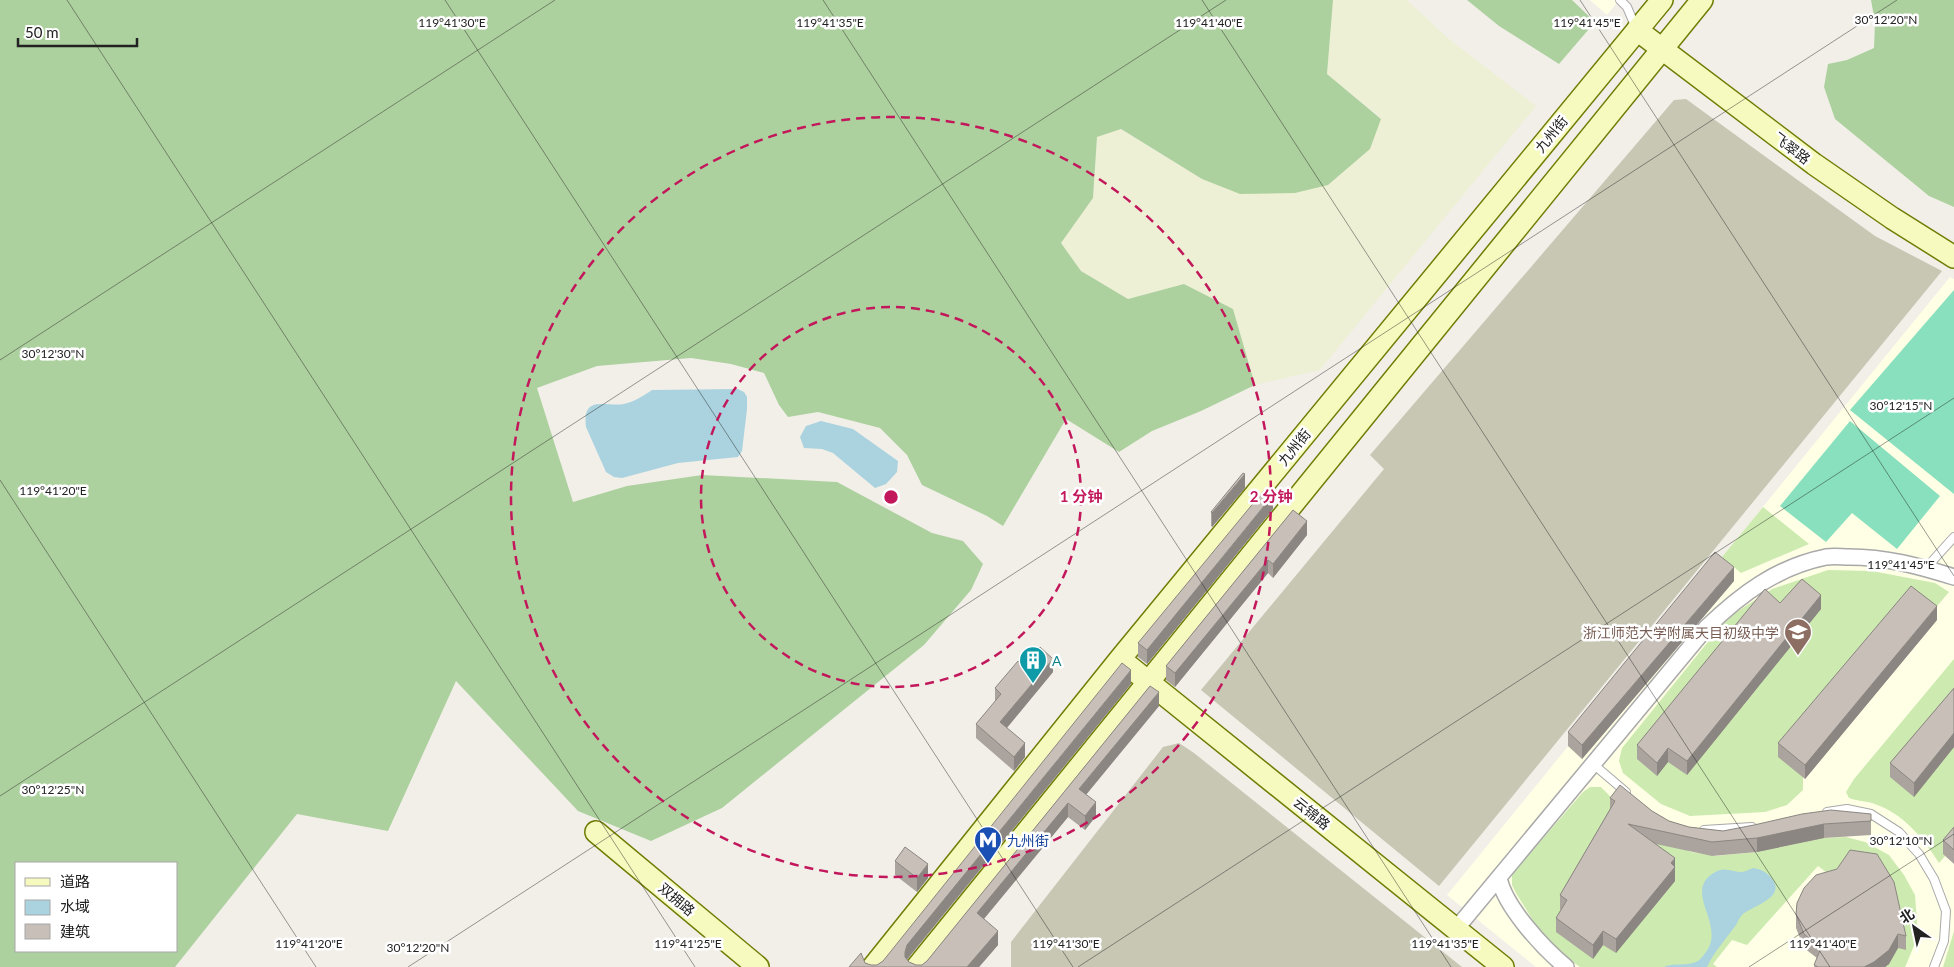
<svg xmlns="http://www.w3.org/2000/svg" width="1954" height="967" font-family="Lato,'Noto Sans SC',sans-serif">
  <rect width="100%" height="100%" fill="#f2efe9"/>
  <path fill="#ffffe5" d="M1590,0H1619L1607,15Z
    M1950,277L1954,279V967H1536L1447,895Z"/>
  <path fill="#c7c7b4" d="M1686,99L1875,236L1942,271L1439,886L1201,690L1384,469L1370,455L1674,100Z
    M1179,743L1194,753L1462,967H1011V942L1163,747Z"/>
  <path fill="#eef0d5" d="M1333,0H1407L1449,39L1536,106L1320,370L1255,385L1233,309L1184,284L1128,299L1081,271L1061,243L1093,198L1097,137L1120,129L1202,179L1328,185L1370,149L1381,118L1327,74Z"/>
  <path fill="#cdebb0" d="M1763,507L1809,544L1741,573L1722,557Z
    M1828,570L1872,571L1935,583L1949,592L1803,765V790L1787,805L1765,812L1690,816L1661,804L1623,773L1619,761L1622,748L1720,627L1735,613L1772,589Z
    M1954,659V846L1939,863C1923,838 1902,812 1872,803C1864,801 1857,801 1849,798L1846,792L1854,779Z
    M1590,787H1601L1645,832L1691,852L1715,856L1757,852L1824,838L1846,837L1865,842L1889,855L1904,875L1915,895L1918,936L1906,965L1905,967H1823L1853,893L1818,866L1747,945L1732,940L1713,964L1717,967H1580L1553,948L1540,932L1516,893L1512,885V874L1583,792Z
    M1954,931V967H1943Z"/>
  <path fill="#add19e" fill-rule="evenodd" d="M0,0H1333L1327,74L1381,119L1370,149L1328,185L1295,193L1240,194L1202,179L1121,129L1097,137L1093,198L1061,243L1081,271L1128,299L1184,284L1233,309L1255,385L1201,411L1152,431L1119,452L1066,419L1003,526L987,516L922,485L907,455L880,428L818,412L788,417L779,405L764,373L731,364L691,358L597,366L537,388L573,502L627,486L702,475L837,482L932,533L963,541L983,564L971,590L924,645L722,808L651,841L578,811L456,681L388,831L297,814L175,967H0ZM16,863H176V951H16Z
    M1467,0H1572L1595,22L1559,64L1499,26Z
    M1871,0H1954V207L1929,196L1835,119L1824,87L1828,64L1847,60L1874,48L1875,22Z"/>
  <path fill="#88e0be" d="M1954,290V494L1850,410Z
    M1850,421L1940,496L1897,549L1852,513L1826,542L1780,506Z"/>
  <path fill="#aad3df" d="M738,389L744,392L747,397V409L742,451L738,457L678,463L622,478L614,477L606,472L586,427C582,394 605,407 624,404C634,402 643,396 652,390Z
    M821,421L853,429L898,461L897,472L886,484L875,488L833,453L822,449L804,448L800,437L806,426Z
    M1753,868C1761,869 1767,872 1772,879C1787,898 1751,906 1742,915C1739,918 1738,922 1736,925C1726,939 1714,952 1707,967H1664C1675,962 1687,967 1698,961C1702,958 1705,953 1708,949C1723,923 1685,893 1712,874C1724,865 1731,872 1742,872C1745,872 1750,869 1753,868Z"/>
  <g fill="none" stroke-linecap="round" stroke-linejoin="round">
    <g stroke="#a9a9a9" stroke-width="10">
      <path id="lane" d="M1620,0L1627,7L1636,28
        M1926,568L1954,537
        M1593,764L1626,792
        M1827,812L1847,809L1871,814L1899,832L1919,854L1934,879L1946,911L1944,941L1934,967
        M1704,830L1752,827"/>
    </g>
    <g stroke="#a9a9a9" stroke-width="18">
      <path id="street" d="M1499,878C1505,907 1543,948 1566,967
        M1456,929L1706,628C1741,594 1777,567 1826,557C1834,556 1842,557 1849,557C1886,557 1919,566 1954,577"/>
    </g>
    <g stroke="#707d05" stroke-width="24">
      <path id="secondary" d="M1637,30L1814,164L1892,218L1954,257
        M1120,659L1503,967
        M596,832L758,967
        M873,967L1120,659L1662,0
        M917,967L1702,0"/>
    </g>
    <use href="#lane" stroke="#fff" stroke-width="8"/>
    <use href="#street" stroke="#fff" stroke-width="15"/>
    <use href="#secondary" stroke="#f7fabf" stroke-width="21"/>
  </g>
  <path fill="#aba49e" d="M1245,488L1212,527L1211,526V512Z
    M1273,509L1147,664L1138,657V643Z
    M1293,510L1307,535L1273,578L1268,573L1175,687L1166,680V666Z
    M1734,581L1582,759L1568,746V732Z
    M1780,603L1821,609L1687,775L1668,762L1657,776L1637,759V745Z
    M1937,620L1805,779L1778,757V743Z
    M1024,666L1053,672L1007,728L1025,757L1014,771L976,738V724L995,702V688Z
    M1131,684L907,960L909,962L916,965H922L927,961L1150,686L1159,706L1086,795L1096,816L1085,830L1068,817L984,919L998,945L979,967H849L865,963L871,965H877L883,961Z
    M1954,688V747L1914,797L1890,777V763Z
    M1610,798L1652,811L1669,821L1689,827L1723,831L1871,814V835L1824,838L1757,852L1712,856L1656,844L1675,866V881L1616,953L1603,945L1593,959L1556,932V918L1561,910L1560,909V895L1610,809Z
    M1954,827V864L1943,854V840Z
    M895,861L928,878L917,892L895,875Z
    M1797,903L1906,936V950L1898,948L1889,964L1885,967H1814L1817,958L1804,948L1796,928V914Z"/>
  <path fill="#8b8681" d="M1245,474V488L1212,527V513Z
    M1273,495V509L1147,664V650Z
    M1307,521V535L1273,578V564Z
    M1268,560V573L1175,687V673Z
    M1734,567V581L1582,759V745Z
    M1821,595V609L1687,775V761Z
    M1937,606V620L1805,779V765Z
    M1053,659V672L1000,736V722Z
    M1131,670V684L907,959L905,966V952L907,945Z
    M1159,692V706L1079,803V789Z
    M1954,733V747L1914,797V783Z
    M1025,743V757L1014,771V757Z
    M1668,748V762L1657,776V763Z
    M1096,802V816L1085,830V816Z
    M1068,803V817L977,927V913Z
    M1824,824V838L1757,852V838Z
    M1675,858V881L1616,953V939Z
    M928,864V878L917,892V878Z
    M998,931V945L979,967H967Z
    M1603,931V945L1593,959V945Z
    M1898,934V948L1889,964L1885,967H1864Z"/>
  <path fill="#c7bfb8" stroke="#8b8681" d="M1243,473L1245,474L1212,513L1211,512Z
    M1265,489L1273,495L1147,650L1138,643Z
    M1293,510L1307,521L1273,564L1268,560L1175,673L1166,666Z
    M1715,552L1734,567L1582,745L1568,732Z
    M1802,579L1821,595L1687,761L1668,748L1657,763L1637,745L1765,589L1780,603Z
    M1911,586L1937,606L1805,765L1778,743Z
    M1040,647L1053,659L1000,722L1025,743L1014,757L976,724L1001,694L995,688L1018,661L1024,666Z
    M1122,663L1131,670L907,945L905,952V957L909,962L916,965H922L927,961L1150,686L1159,692L1079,789L1096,802L1085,816L1068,803L977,913L998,931L967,967H849L861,953L865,963L871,965H877L883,961Z
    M1954,688V733L1914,783L1890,763Z
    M1620,785L1652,811L1669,821L1689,827L1723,831L1754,825L1802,814L1831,810L1871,814V821L1824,824L1757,838L1712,842L1628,824L1675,858L1671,863L1675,867L1616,939L1603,931L1593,945L1556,918L1567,900L1560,895L1615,801L1610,798Z
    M1954,827V850L1943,840Z
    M905,847L928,864L917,878L895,861Z
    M1850,850L1877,854L1894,882L1906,936L1898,934L1889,950L1874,962L1864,967H1818L1814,965L1821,948L1804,934L1796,914L1797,903L1804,888L1816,875L1837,869Z"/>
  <path fill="none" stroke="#222" stroke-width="1" stroke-opacity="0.45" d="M67,0L695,967M445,0L1073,967M823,0L1451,967M1202,0L1830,967M1580,0L1954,576M0,360L555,0M0,480L316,967M0,796L1226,0M408,967L1897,0M1078,967L1954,398M1749,967L1954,834"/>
  <g fill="none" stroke="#c2185b" stroke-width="2.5" stroke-dasharray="9 6">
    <circle cx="891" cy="497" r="190"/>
    <circle cx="891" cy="497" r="380"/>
  </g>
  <defs>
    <g id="school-pin" transform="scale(1.4375)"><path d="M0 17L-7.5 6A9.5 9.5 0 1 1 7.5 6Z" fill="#8d6e63" stroke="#fff"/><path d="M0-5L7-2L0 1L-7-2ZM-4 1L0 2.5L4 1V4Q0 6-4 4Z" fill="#fff"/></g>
    <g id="building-pin" transform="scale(1.4375)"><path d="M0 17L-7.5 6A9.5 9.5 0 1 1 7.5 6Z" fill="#0f9aa8" stroke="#fff"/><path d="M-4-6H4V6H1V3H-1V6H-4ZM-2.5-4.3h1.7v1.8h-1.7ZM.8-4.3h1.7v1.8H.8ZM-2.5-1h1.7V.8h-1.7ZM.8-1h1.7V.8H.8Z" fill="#fff"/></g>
    <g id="metro-pin" transform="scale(1.4375)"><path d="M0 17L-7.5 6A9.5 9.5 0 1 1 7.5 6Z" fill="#1a4fb4" stroke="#fff"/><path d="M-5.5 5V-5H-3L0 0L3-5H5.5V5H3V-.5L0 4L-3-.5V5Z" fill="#fff"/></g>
  </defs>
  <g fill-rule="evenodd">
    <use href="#school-pin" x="1798" y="632"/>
    <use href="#building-pin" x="1033" y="660"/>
    <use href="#metro-pin" x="988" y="840"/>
  </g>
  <g text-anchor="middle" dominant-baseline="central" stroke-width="5" stroke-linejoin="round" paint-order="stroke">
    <g font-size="14" fill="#222" stroke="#fff">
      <text transform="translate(1551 134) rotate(-51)">九州街</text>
      <text transform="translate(1792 148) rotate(37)">飞翠路</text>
      <text transform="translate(1294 447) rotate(-51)">九州街</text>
      <text transform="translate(1312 813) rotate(39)">云锦路</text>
      <text transform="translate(677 899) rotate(40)">双拥路</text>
    </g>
    <g font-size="14" fill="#785e54" stroke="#fff" text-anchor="end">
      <text x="1779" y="632">浙江师范大学附属天目初级中学</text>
    </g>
    <g font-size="14" fill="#0d838f" stroke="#fff" text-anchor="start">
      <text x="1052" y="660">A</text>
    </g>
    <g font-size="14" fill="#164399" stroke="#fff" text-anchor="start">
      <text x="1007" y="840">九州街</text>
    </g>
  </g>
  <g font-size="12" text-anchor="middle" fill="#222" stroke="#fff" stroke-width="5" stroke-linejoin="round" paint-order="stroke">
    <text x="1886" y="24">30°12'20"N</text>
    <text x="452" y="27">119°41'30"E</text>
    <text x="830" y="27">119°41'35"E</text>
    <text x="1209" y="27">119°41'40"E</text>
    <text x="1587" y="27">119°41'45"E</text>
    <text x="53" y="358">30°12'30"N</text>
    <text x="1901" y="410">30°12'15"N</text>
    <text x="53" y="495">119°41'20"E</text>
    <text x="1901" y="569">119°41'45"E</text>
    <text x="53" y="794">30°12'25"N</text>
    <text x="1901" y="845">30°12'10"N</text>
    <text x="309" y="948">119°41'20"E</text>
    <text x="688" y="948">119°41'25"E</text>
    <text x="1066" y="948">119°41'30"E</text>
    <text x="1445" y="948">119°41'35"E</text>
    <text x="1823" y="948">119°41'40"E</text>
    <text x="418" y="952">30°12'20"N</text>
  </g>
  <circle cx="891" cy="497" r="8" fill="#c2185b" stroke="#fff" stroke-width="2.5"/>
  <g font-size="15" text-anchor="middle" font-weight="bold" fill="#c2185b" stroke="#fff" stroke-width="5" stroke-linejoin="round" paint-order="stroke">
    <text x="1081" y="502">1 分钟</text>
    <text x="1271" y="502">2 分钟</text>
  </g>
  <rect x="15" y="862" width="162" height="90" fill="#ffffff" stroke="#a7a7a7"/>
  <rect x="25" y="878" width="25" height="8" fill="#f7fabf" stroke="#a7a7a7"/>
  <text x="60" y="887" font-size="15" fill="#222222">道路</text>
  <rect x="25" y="900" width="25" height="15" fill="#aad3df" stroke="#a7a7a7"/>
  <text x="60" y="912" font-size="15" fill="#222222">水域</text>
  <rect x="25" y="924" width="25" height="15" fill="#c7bfb8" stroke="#a7a7a7"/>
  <text x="60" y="937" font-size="15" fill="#222222">建筑</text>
  <g transform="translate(1914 927) rotate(327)" stroke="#ffffff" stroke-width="4" paint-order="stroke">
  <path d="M0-4L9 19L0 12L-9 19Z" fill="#222222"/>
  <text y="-8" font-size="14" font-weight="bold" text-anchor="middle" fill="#222222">北</text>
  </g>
  <path d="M18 38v8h119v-8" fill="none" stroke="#222222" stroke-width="2.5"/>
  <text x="25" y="38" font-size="15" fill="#222222" stroke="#ffffff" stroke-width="4" paint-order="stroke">50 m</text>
</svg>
